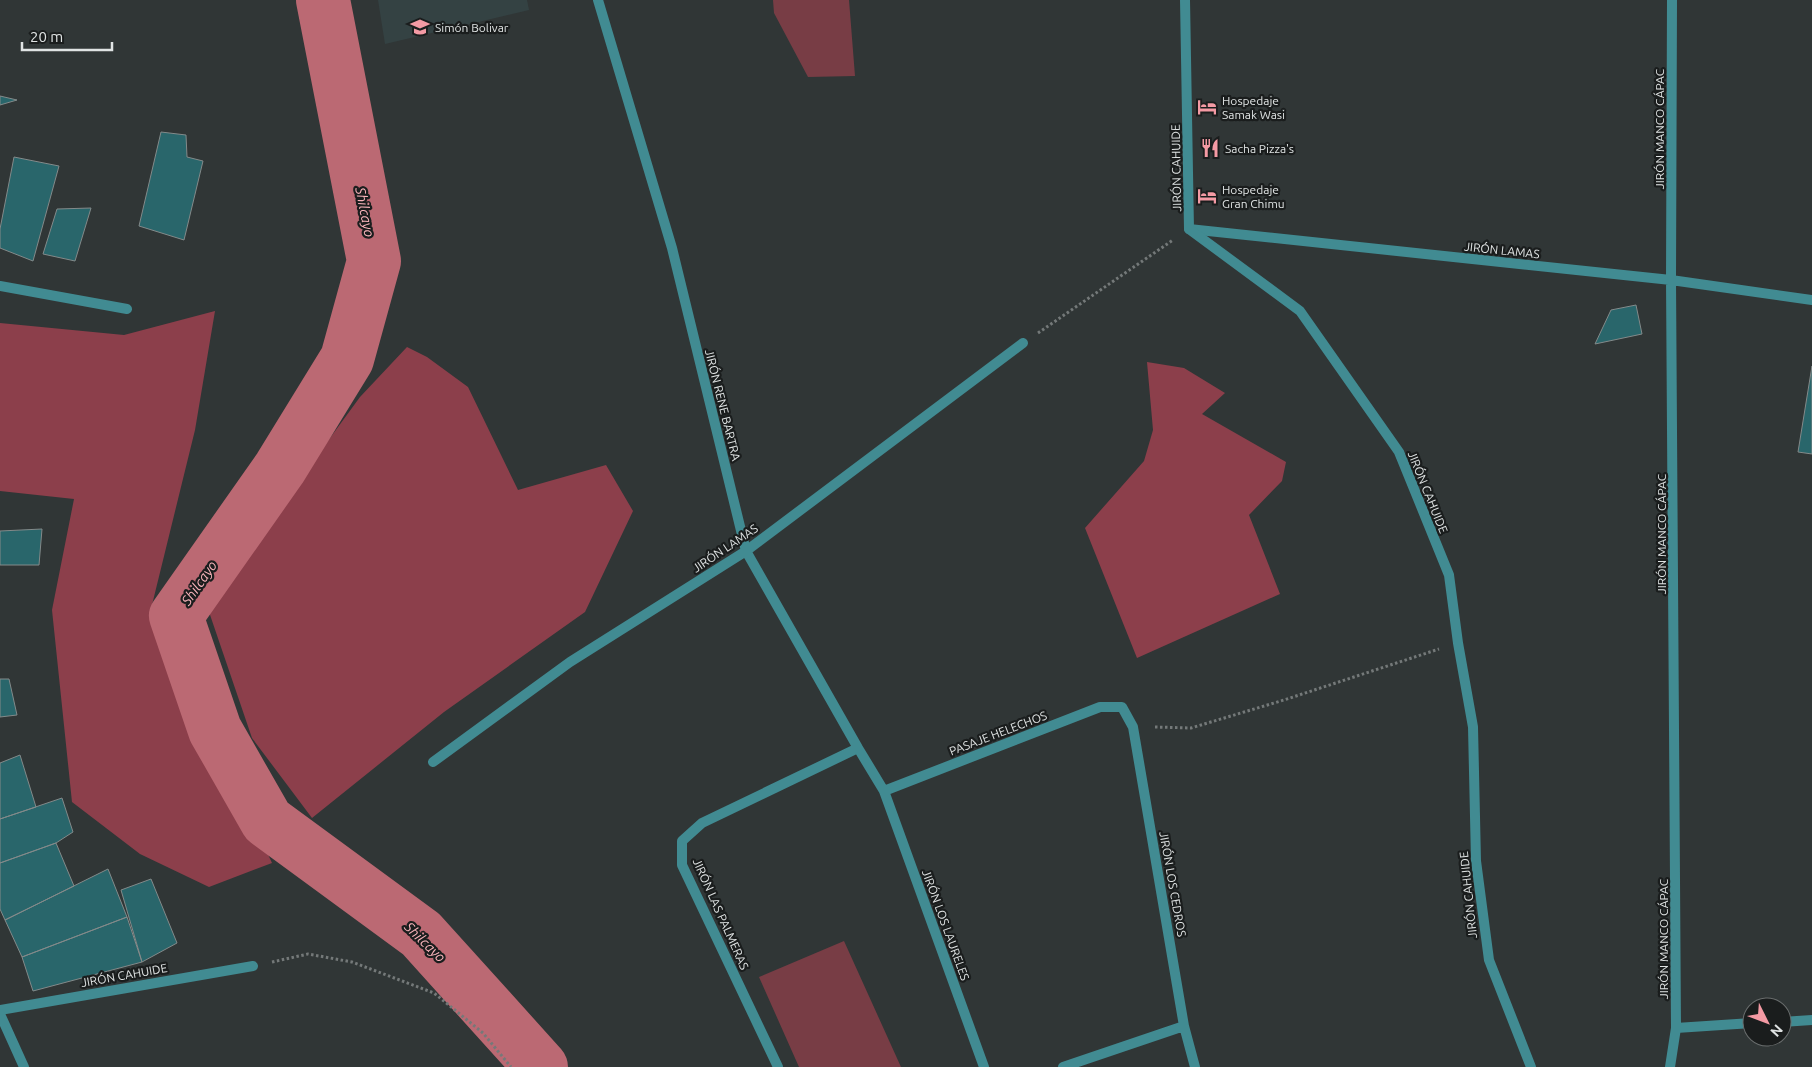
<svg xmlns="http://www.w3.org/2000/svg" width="1812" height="1067" font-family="Ubuntu,sans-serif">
  <rect width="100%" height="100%" fill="#303636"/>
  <path fill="#344243" d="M378,0H527L529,10L385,44Z"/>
  <path fill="#783d45" d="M773,0H849L855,76L808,77L774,13Z
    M844,941L901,1067H799L759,977Z"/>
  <path fill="#8c3f4b" d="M215,311L195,430L152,605L272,863L209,887L140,854L72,802L52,610L74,499L0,491V323L124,335Z
    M407,347L427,357L468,387L518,490L606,465L633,511L585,612L444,712L312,818L252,738L207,606L360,397Z
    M1147,362L1184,368L1225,393L1202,414L1286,462L1282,481L1249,515L1280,594L1137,658L1085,528L1144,461L1153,430Z"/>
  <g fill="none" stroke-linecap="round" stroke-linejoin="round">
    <path stroke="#bb6973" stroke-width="54" d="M323,0L374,261L347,359L280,468L176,616L215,730L267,821L421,934L541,1067"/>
  </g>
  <path fill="#29666b" stroke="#838a8a" d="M0,96L17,100L0,105Z
    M161,132L186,135L187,157L203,161L184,240L139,226Z
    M14,157L59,166L33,261L0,248V229Z
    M91,208L75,261L43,254L57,209Z
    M1636,305L1642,334L1595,344L1611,310Z
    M1812,366V454L1798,452Z
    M42,529L39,565H0V531Z
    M0,679H9L17,715L0,717Z
    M20,755L36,807L0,819V763Z
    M62,798L73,832L56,843L0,863V819Z
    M56,843L74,886L5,920L0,909V863Z
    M108,869L127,917L22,957L5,920Z
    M151,879L177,943L142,962L121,890Z
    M127,917L142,962L33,991L22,957Z"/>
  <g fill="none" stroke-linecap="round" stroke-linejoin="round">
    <path stroke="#747979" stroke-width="3" stroke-dasharray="2.5 2.5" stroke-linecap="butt" d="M1038,333L1173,240
      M1155,727L1191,728L1284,700L1439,649
      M272,962L308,954L352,962L434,993L483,1033L511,1067"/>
    <path stroke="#418b92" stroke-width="10" d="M598,0L672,248L746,551L858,748L884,791L984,1067
      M1189,229L1671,280L1812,300
      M0,286L127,309
      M433,762L570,662L746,551L1023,343
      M884,791L1100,707H1122L1133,727L1184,1026L1195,1067
      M0,1010L253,966
      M1782,1022L1812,1020
      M1676,1028L1752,1023
      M778,1067L682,865V841L702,823L858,748
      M1063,1067L1184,1026
      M1670,1067L1676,1028L1671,280L1672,0"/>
    <path stroke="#418b92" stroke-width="10" d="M1185,0L1189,229L1300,311L1399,452L1449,575L1458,643L1473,727L1476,861L1489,960L1531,1067
      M0,1014L24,1067"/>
  </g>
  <defs>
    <g id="university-bare" transform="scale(1.5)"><path d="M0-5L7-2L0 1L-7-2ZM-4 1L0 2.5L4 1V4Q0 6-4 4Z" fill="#f49aa4" stroke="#1a1d1d" stroke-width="2.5" paint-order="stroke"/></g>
    <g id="hotel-bare" transform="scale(1.5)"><path d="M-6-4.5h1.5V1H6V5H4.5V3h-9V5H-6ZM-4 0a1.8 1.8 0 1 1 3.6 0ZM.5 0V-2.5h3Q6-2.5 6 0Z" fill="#f49aa4" stroke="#1a1d1d" stroke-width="2.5" paint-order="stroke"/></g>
    <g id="restaurant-bare" transform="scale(1.5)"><path d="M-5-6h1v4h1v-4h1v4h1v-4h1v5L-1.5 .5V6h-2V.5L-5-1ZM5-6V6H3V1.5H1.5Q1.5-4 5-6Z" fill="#f49aa4" stroke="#1a1d1d" stroke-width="2.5" paint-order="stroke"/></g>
  </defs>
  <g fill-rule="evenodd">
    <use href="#university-bare" x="420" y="27"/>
    <use href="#hotel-bare" x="1207" y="107"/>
    <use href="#restaurant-bare" x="1210" y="148"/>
    <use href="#hotel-bare" x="1207" y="196"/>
  </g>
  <g text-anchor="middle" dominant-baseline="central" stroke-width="4.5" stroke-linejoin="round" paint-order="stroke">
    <g font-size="12" fill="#e0e4e4" stroke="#1a1d1d" text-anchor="start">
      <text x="435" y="27">Simón Bolivar</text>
      <text x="1222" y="100">Hospedaje<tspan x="1222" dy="14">Samak Wasi</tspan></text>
      <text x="1225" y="148">Sacha Pizza's</text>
      <text x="1222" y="189">Hospedaje<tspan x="1222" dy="14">Gran Chimu</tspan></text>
    </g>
    <g font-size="12" fill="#e0e4e4" stroke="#1a1d1d">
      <text transform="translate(1659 129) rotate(-90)">JIRÓN MANCO CÁPAC</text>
      <text transform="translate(1176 168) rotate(-91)">JIRÓN CAHUIDE</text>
      <text transform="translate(1502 250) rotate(6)">JIRÓN LAMAS</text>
      <text transform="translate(723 405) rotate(76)">JIRÓN RENE BARTRA</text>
      <text transform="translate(1428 492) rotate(68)">JIRÓN CAHUIDE</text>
      <text transform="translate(1661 534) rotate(-90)">JIRÓN MANCO CÁPAC</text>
      <text transform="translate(725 548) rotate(-34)">JIRÓN LAMAS</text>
      <text transform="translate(998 733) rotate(-21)">PASAJE HELECHOS</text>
      <text transform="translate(1173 884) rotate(80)">JIRÓN LOS CEDROS</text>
      <text transform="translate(1468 895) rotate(-96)">JIRÓN CAHUIDE</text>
      <text transform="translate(721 914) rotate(66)">JIRÓN LAS PALMERAS</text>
      <text transform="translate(946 925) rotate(70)">JIRÓN LOS LAURELES</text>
      <text transform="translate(1663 939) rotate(-90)">JIRÓN MANCO CÁPAC</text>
      <text transform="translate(124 975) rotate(-10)">JIRÓN CAHUIDE</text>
    </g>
    <g font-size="14" font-style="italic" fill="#fab5bc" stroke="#1a1d1d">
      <text transform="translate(365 212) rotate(79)">Shilcayo</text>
      <text transform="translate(199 583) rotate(-55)">Shilcayo</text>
      <text transform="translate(425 942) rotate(44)">Shilcayo</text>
    </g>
  </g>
  <g transform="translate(1767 1022) rotate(132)"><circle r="24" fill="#1a1d1d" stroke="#696d6d"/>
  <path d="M0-4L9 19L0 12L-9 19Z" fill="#f49aa4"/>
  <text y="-8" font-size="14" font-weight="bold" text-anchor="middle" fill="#e0e4e4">N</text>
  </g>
  <path d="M22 42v8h90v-8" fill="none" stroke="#e0e4e4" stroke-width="2.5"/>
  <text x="30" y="42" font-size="15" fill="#e0e4e4" stroke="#1a1d1d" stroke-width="4" paint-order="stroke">20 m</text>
</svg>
